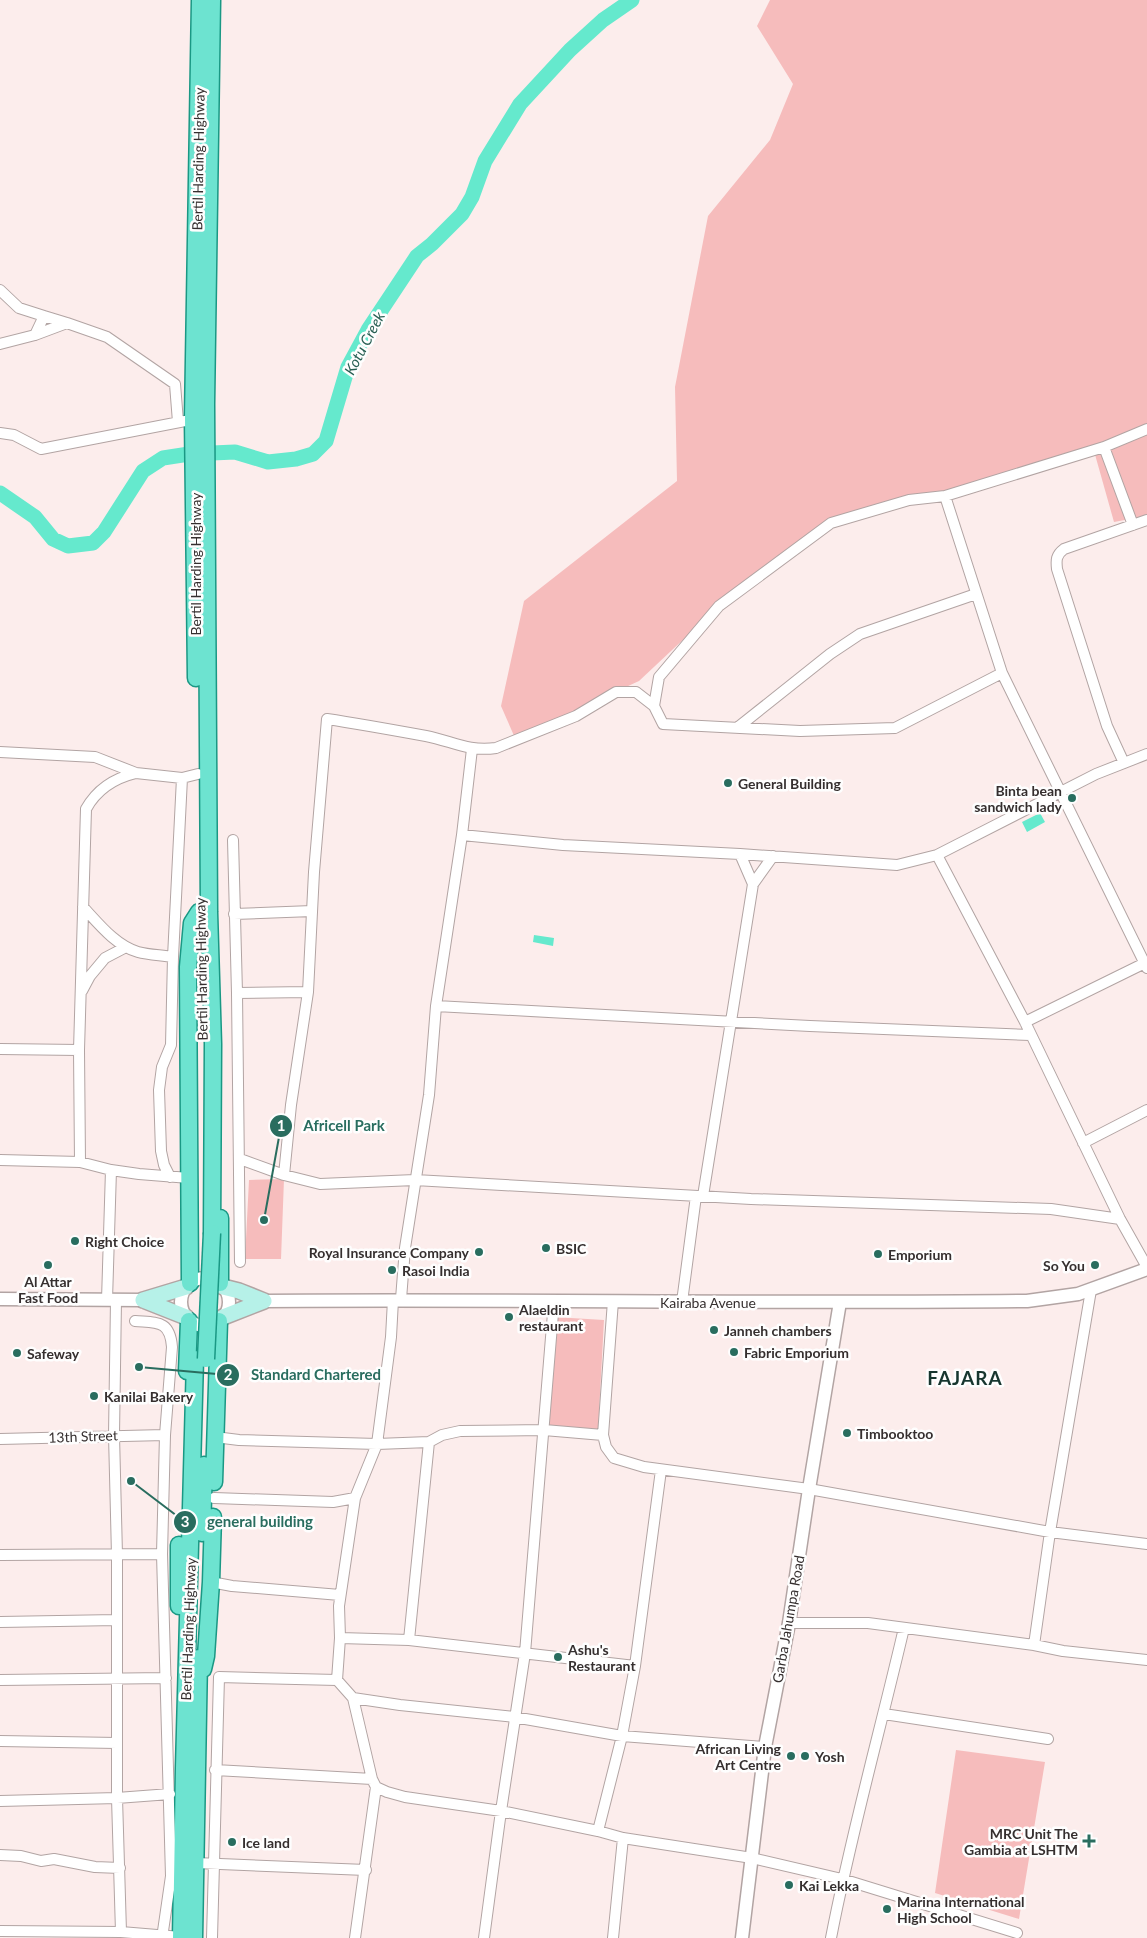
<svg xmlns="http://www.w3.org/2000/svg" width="1147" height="1938" font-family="Lato,sans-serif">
  <rect width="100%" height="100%" fill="#fcedec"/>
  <path fill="#f6bcbc" d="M770,0H1147V520L1130,519L1114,522L1094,451L832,523L719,606L639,681L515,738L501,706L524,601L677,481L675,387L708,216L770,140L793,84L757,26Z
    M284,1179L281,1259H245L249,1180Z
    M554,1317L604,1320L598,1431L548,1429Z
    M956,1750L1045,1762L1019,1919L935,1893Z"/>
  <path fill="#65e9cd" d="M1040,813L1045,822L1027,832L1022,822Z
    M534,935L554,938L553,946L533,942Z"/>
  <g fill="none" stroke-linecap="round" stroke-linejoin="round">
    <path stroke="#65e9cd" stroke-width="15" d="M0,493L35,517L53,539L68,546L93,543L104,532L143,471L163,458L189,454L235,452L268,462L296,459L313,454L326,441L348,367L368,330L417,256L432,244L462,214L472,197L485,161L520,104L570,50L603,20L632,0"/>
    <g stroke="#b2a4a3" stroke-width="12">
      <path id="minor" d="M0,290L19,308L44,316
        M35,335L44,316L67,323
        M0,344L35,335L67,323L107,337L175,384L178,422
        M0,433L14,435L41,449L185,421
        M945,496L1002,673L1147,968
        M1133,525L1104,447L1147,429
        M654,706L659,677L719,606L831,523L909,500L945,496L1104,447
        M737,728L830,654L860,634L976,594
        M0,752L95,757L136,773L182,778L198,774
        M1124,763L1107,726L1057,569C1056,560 1056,555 1064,549L1147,520
        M462,835L563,845L740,854L897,865L937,855L1096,774L1147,754
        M233,840L237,993L240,1262
        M740,854L753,884
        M937,855L1025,1022L1120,1219L1147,1267
        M83,907C98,923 116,946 138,952C149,955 161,955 173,957
        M234,914L312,911
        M82,991L90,976L105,958L126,947
        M237,993L308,992
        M436,1006L810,1026L1030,1035
        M1025,1022L1147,962
        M0,1049L79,1050
        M1083,1143L1147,1110
        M240,1159L284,1175L320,1184L415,1180L751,1199L1051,1209L1120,1219
        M0,1160L80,1162L111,1170L139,1174L189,1178
        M80,1162L79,1050L86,809C97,789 115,778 136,773
        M284,1175L291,1105L308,992L314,872L327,719C360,724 393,730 426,736C452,741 468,752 496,748L576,716L616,692H636L654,706L663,724L800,731L895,728L1002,673
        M170,1177L164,1165L161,1151L159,1090L162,1067L171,1045L173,957L182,778
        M703,1196L753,884L773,856
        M401,1299L405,1248L429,1095L436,1006L462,835L472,749
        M107,1300L111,1170
        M116,1300L114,1435L117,1555V1798L121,1932
        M393,1300L391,1337L377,1444L355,1498L339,1606L340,1638L337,1680L353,1698L372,1779L376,1787L387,1792L405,1797L501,1811L598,1831L623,1838L752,1858L842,1879L1017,1933
        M613,1301L603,1435L606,1447L614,1458L644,1467L809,1489L1050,1532L1147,1544
        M682,1302L696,1196
        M135,1321C157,1323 170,1320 172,1347L165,1435L162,1554L171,1876L162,1938
        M215,1437L239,1440L377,1444L429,1442L442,1435L460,1431L544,1430L603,1435
        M0,1439L165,1435
        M214,1498L333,1502L355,1498
        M0,1555L162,1554
        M211,1582L232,1586L340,1595
        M0,1622L117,1620
        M789,1623H868L1034,1645L1063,1651L1147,1660
        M340,1638L409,1640L635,1666
        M409,1640L429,1442
        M1034,1645L1050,1532L1091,1290
        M0,1680L166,1678
        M353,1698L400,1705L514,1717L622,1736L765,1747
        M884,1714L1048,1739
        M0,1741L117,1743
        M215,1770L372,1779
        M0,1801L117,1798L170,1794
        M598,1831L622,1736L635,1666L661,1470
        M0,1855L21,1856L41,1861L54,1859L95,1867L120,1868
        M196,1863L366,1870
        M0,1931L121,1932L181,1937
        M212,1938L219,1677L337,1680
        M355,1938L376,1787
        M484,1938L501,1811L525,1653L554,1301
        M613,1938L623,1838
        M831,1938C851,1834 880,1731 904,1628"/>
    </g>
    <g stroke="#b2a4a3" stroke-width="15">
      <path id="tertiary" d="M181 1302a24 24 0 1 1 48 0a24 24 0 1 1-48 0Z
        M0,1299L143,1300
        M264,1301C518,1299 773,1304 1027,1301L1078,1294L1147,1269
        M742,1938L765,1747L789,1623L809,1489L840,1302"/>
    </g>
    <g stroke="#b2a4a3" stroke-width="18">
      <path id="secondary" d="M223,1287L239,1291L264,1301
        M143,1300L186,1317
        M143,1300L186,1287
        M223,1317L264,1301"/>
    </g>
    <g stroke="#1a9884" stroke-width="19">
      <path id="primary" d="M196,678L193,419L200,0
        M212,1233L213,1044L209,912L206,404L212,0
        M190,1283L188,967L192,923L199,912
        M220,1283V1218
        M187,1371L189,1321
        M214,1482L219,1321
        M202,1533L204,1465
        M179,1606V1545
        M203,1669L206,1656L211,1582L213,1517
        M181,1938L184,1768L195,1359
        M194,1938L199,1658"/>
    </g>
    <use href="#minor" stroke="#fff" stroke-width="10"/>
    <use href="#tertiary" stroke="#fff" stroke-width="12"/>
    <use href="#secondary" stroke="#b6f1e8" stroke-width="15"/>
    <use href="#primary" stroke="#6de3d0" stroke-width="16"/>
    <g stroke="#1a9884" stroke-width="19" stroke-linecap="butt">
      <path id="primary-bridge" d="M206,1359L212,1233"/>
    </g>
    <use href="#primary-bridge" stroke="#6de3d0" stroke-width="16"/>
  </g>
  <g fill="#296d5f" stroke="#fefefe" stroke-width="2">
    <circle cx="728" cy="783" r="5"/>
    <circle cx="1072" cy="798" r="5"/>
    <circle cx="75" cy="1241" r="5"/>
    <circle cx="546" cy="1248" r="5"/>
    <circle cx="479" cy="1252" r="5"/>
    <circle cx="878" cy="1254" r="5"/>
    <circle cx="48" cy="1265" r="5"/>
    <circle cx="1095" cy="1265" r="5"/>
    <circle cx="392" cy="1270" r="5"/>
    <circle cx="509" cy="1317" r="5"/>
    <circle cx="714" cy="1330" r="5"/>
    <circle cx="734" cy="1352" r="5"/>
    <circle cx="17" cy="1353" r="5"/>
    <circle cx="94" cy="1396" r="5"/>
    <circle cx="847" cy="1433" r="5"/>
    <circle cx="558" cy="1657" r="5"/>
    <circle cx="791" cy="1756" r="5"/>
    <circle cx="805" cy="1756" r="5"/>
    <path d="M1086.5 1833.5h5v5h5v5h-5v5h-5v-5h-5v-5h5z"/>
    <circle cx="232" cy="1842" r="5"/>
    <circle cx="789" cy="1885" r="5"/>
    <circle cx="887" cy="1909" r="5"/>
  </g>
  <g text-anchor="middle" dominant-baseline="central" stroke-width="5" stroke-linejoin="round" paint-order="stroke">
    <g font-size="14" fill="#352f2f" stroke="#fefefe">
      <text transform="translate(198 159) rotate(-89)">Bertil Harding Highway</text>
      <text transform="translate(195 564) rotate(-90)">Bertil Harding Highway</text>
      <text transform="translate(201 969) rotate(-91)">Bertil Harding Highway</text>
      <text x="708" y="1302">Kairaba Avenue</text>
      <text transform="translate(83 1436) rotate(-2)">13th Street</text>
      <text transform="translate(788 1619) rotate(-80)">Garba Jahumpa Road</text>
      <text transform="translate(188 1629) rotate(-88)">Bertil Harding Highway</text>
    </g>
    <g font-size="14" font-weight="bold" fill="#352f2f" stroke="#fefefe" text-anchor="start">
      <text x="738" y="783">General Building</text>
      <text x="1062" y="790" text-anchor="end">Binta bean<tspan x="1062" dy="16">sandwich lady</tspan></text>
      <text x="85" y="1241">Right Choice</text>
      <text x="556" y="1248">BSIC</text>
      <text x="469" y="1252" text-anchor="end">Royal Insurance Company</text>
      <text x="888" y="1254">Emporium</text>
      <text x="1085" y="1265" text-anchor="end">So You</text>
      <text x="402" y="1270">Rasoi India</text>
      <text x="48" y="1281" text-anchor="middle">Al Attar<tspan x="48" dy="16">Fast Food</tspan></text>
      <text x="519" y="1309">Alaeldin<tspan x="519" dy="16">restaurant</tspan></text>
      <text x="724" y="1330">Janneh chambers</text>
      <text x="744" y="1352">Fabric Emporium</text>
      <text x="27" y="1353">Safeway</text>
      <text x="104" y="1396">Kanilai Bakery</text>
      <text x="857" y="1433">Timbooktoo</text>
      <text x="568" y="1649">Ashu's<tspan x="568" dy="16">Restaurant</tspan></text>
      <text x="781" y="1748" text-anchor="end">African Living<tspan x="781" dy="16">Art Centre</tspan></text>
      <text x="815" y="1756">Yosh</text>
      <text x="1078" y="1833" text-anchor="end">MRC Unit The<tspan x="1078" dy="16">Gambia at LSHTM</tspan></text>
      <text x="242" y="1842">Ice land</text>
      <text x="799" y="1885">Kai Lekka</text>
      <text x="897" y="1901">Marina International<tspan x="897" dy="16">High School</tspan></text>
    </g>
    <g font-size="15" font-style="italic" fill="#285f53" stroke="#fefefe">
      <text transform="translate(364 343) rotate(-62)">Kotu Creek</text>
    </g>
    <g font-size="19" font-weight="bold" letter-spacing="1" fill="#17362f" stroke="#fefefe">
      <text x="965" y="1377">FAJARA</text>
    </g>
  </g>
  <path fill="none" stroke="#296d5f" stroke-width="2" d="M264 1220L281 1126M139 1367L228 1375M131 1481L185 1522"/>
  <g fill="#296d5f" stroke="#fefefe" stroke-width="2">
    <circle cx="264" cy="1220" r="5"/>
    <circle cx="139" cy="1367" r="5"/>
    <circle cx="131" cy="1481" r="5"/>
    <circle cx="281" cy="1126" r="12"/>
    <circle cx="228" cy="1375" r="12"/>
    <circle cx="185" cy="1522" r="12"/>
  </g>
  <g font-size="15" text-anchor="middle" font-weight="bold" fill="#fff">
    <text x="281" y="1131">1</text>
    <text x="228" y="1380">2</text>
    <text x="185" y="1527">3</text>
  </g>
  <g font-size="15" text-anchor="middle" font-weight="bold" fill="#296d5f" stroke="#fefefe" stroke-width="5" stroke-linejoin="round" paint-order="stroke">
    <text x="344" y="1131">Africell Park</text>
    <text x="316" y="1380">Standard Chartered</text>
    <text x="260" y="1527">general building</text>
  </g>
</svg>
